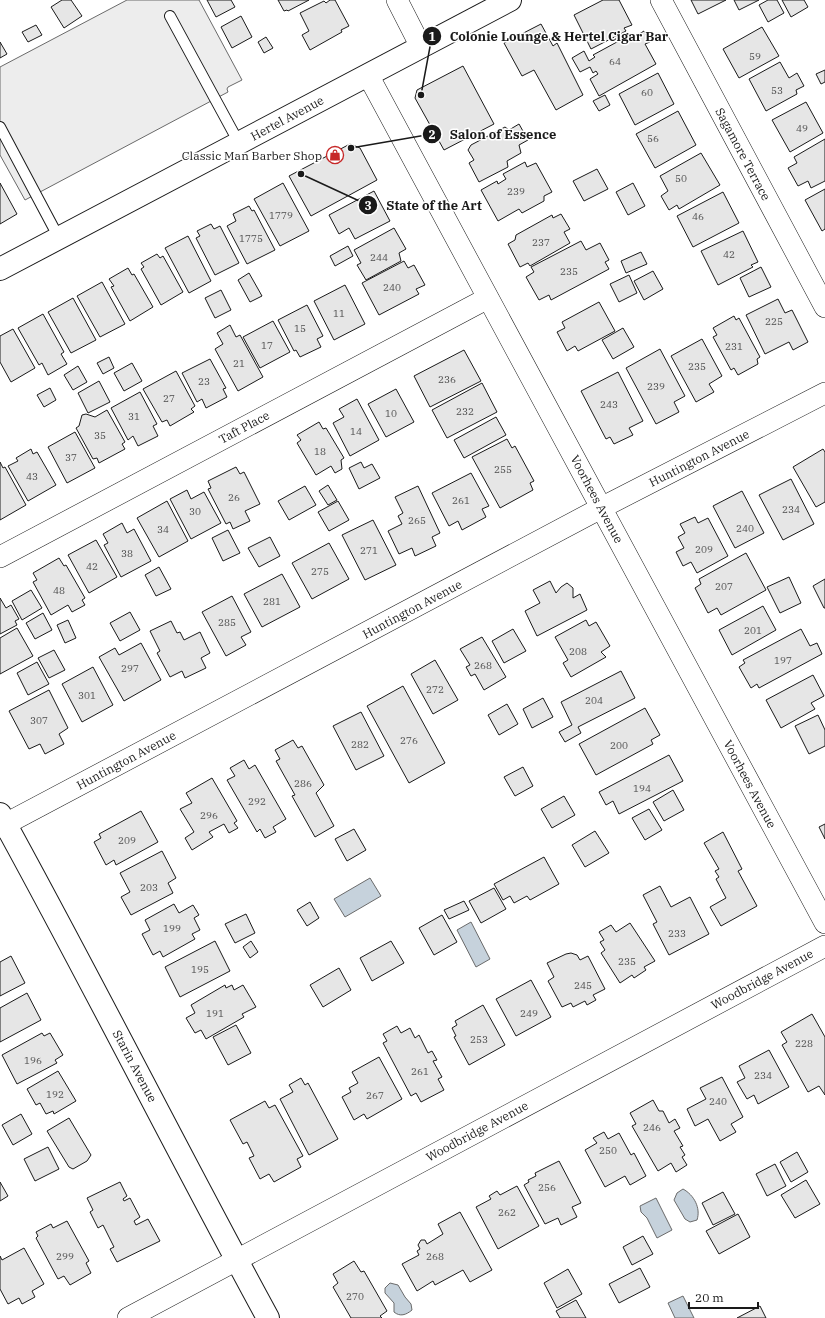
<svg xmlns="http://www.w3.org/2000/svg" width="825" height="1318" font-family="'IBM Plex Serif',serif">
  <rect width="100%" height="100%" fill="#fff"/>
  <path fill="#ededed" stroke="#6a6a6a" d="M127,0H199L242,80L228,87L227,89L228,92L25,200L0,155V67Z"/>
  <path fill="#c6d2dc" stroke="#6a6a6a" d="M370,878L381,896L345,917L334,899Z
    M471,922L490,959L476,967L457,930Z
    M683,1189C694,1195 701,1208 697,1220L690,1222L685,1219L674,1200L677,1193Z
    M656,1198L672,1230L657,1238L647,1218L641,1212L640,1206Z
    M390,1283L398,1285L405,1297L411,1304L412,1310C406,1315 400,1317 394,1312V1303L385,1293V1288Z
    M683,1296L694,1318H675L668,1303Z"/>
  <path fill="#e6e6e6" stroke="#1a1a1a" d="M62,0H71L82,16L64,28L51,7Z
    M207,0H231L235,7L216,17Z
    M278,0H309L288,11L287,10L284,11Z
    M330,0H335L349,26L341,30L342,32L310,50L302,35L309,31L300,13L324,1L326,3Z
    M603,0H619L632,25L624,28L626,31L591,49L574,15Z
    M691,0H726L698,14Z
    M734,0H759L739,10Z
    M768,0H777L784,13L768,22L759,5Z
    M782,0H804L808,7L791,17Z
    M241,16L252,37L232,48L221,27Z
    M541,24L553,46L557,43L583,95L556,110L534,70L522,76L504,43Z
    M36,25L42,35L28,42L22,32Z
    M762,27L779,56L739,78L723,49Z
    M644,31L650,42L645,44L656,64L599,96L590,79L598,74L596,71L593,73L590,67L580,72L572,58L584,51L589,61L595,57L593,55L628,36L629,40Z
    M266,37L273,48L264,53L258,42Z
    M0,42L7,54L0,58Z
    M780,62L789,78L797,73L804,86L796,90L797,94L766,111L749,79Z
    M463,66L494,124L444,150L415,98L417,90Z
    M825,70V82L821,84L816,74Z
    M658,73L674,104L635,125L619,94Z
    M605,95L610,105L599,111L593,101Z
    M806,102L823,133L790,152L772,120Z
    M678,111L696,145L655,168L636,134Z
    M519,124L528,140L519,145L521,153L507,161L508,167L479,182L469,163L474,160L468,150L471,145L505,127L509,130Z
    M825,139V181L811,188L808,181L798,186L788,168L797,163L794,157Z
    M350,144L360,148L377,180L311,216L289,176Z
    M701,153L720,185L679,209L677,205L669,210L661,196L668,191L660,176Z
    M525,162L527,167L536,163L552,192L544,196V201L522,213L519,209L498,221L481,190L497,181L498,184L506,179L503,174Z
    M597,169L608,189L584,201L573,181Z
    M0,183L17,214L0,224Z
    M283,183L309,231L280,246L254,199Z
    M633,183L645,206L628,215L616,192Z
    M825,189V229L822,231L805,200Z
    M374,191L390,221L355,239L349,228L339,234L329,215Z
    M723,192L739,223L693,247L677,216Z
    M249,206L252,211L254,210L275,250L247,264L227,226L236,221L233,214Z
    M561,214L570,229L564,232L570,243L530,266L528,263L520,267L508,244L515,240L516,235L552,215L553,218Z
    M211,224L214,229L220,226L239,263L215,275L196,238L200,236L197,231Z
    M394,228L406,249L399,253L401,261L366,280L357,265L361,263L354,250Z
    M743,231L758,262L751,265L753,267L718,285L701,251Z
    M188,236L211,281L189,293L165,248Z
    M581,241L586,250L600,243L609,260L605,262L609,269L551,300L549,295L539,300L526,277L534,272L531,267Z
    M348,246L353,256L335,266L330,256Z
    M641,252L647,264L626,273L621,261Z
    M157,254L160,258L163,256L183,292L161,305L141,269L144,267L141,263Z
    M404,261L408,268L414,265L425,285L416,289L419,294L379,315L362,283Z
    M761,267L771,287L749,297L740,278Z
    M128,268L132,275L134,274L153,307L130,321L111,287L114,286L109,279Z
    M653,271L663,289L644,300L634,281Z
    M249,273L262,296L250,302L238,280Z
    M629,275L637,293L619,302L610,284Z
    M102,282L125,324L100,337L77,296Z
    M345,285L365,324L334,340L314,301Z
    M221,290L231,310L215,318L205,298Z
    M73,298L96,340L71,353L48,312Z
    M778,299L785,313L792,310L808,342L793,350L789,342L765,354L746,315Z
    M599,302L615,331L578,351L575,346L567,351L557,332L565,328L562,322Z
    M307,305L323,336L317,339L321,347L300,357L296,350L294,351L278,320Z
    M43,314L64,352L61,354L67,364L48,375L42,363L39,365L18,328Z
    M734,316L736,320L739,318L760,357L757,359L758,364L738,375L734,368L731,370L713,337L717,335L713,328Z
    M273,321L290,352L260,368L243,337Z
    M230,325L236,337L240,335L263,377L238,391L215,349L223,344L217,333Z
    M623,328L634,347L613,359L602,340Z
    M13,329L35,368L11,382L0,362V336Z
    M702,339L722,376L709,384L714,392L696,402L671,356Z
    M660,349L685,396L674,402L679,412L656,424L626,368Z
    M464,350L481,381L430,407L414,376Z
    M109,357L114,368L103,374L97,363Z
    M210,359L226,388L223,389L227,397L206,408L202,399L197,402L182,373Z
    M132,363L142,381L124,391L114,373Z
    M78,366L87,382L73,390L64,375Z
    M176,371L195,406L191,409L194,412L170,426L167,420L162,422L143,389Z
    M618,372L643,421L629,428L633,435L614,444L610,437L606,439L581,391Z
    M99,381L110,402L88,413L78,393Z
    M482,383L497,412L447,438L432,410Z
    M50,388L56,400L44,407L37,395Z
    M396,389L414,422L386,437L368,404Z
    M140,392L157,424L153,426L158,436L138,446L133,436L128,440L111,408Z
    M357,399L379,440L350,456L333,423L344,417L339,409Z
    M107,410L125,442L122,444L125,449L99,463L97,458L93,459L76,428L79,426L82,415L86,414L95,417Z
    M496,417L506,435L464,458L454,440Z
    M319,422L323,429L326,428L344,458L341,460L342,469L335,473L331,466L316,475L297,443L301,440L297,435Z
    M75,432L95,468L67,483L48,447Z
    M507,439L512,448L515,446L534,481L530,483L533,490L500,508L472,457Z
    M31,449L33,454L37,452L56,485L28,501L8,466L18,461L16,458Z
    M823,449L825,452V502L816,507L793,467Z
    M0,462L3,468L5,467L26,505L0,520Z
    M361,462L364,468L372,464L380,478L359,489L349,468Z
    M236,467L240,474L244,472L260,504L245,511L250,521L233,529L230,522L226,524L208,489L211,488L208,481Z
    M471,473L489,506L482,509L486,517L462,530L458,521L449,526L432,493Z
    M791,479L814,524L783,540L759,495Z
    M328,485L337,500L328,505L319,491Z
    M305,486L316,505L289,520L278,501Z
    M418,486L440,533L432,537L436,546L415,556L412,548L399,554L388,531L402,524L398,516L403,513L395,497Z
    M187,490L191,499L204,492L221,523L191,539L170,499Z
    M742,491L764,533L735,548L713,506Z
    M167,501L188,541L159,557L137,518Z
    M338,501L349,520L329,531L318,512Z
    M695,517L698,523L708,518L728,556L697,573L691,562L683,566L676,552L684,548L678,537L685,533L680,524Z
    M373,520L396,565L365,580L342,535Z
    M122,523L127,533L134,529L151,561L121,577L104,545L108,543L103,534Z
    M228,530L240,553L223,561L212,538Z
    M270,537L280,556L259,567L248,548Z
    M96,540L117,577L89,593L68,555Z
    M329,543L349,579L312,599L292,563Z
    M746,553L766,590L721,615L717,608L708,613L695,588L701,584L699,579Z
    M59,558L64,566L66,565L85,598L82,600L85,605L72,612L68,605L51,615L33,582L37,580L33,573Z
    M159,567L171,589L156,596L145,575Z
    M282,574L300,607L262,627L244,594Z
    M789,577L801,603L780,613L767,587Z
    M825,579V608H824L813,586Z
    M550,581L556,593L561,587L567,583L573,588V598L580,594L587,610L537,636L525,611L540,603L533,590Z
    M31,590L42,608L22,620L12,601Z
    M232,596L251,632L241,637L246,645L226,656L202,612Z
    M0,598L6,608L11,605L19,619L15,621L17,625L0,634Z
    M763,606L776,630L732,655L719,630Z
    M130,612L140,630L120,641L110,623Z
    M43,613L52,630L35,639L26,623Z
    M68,620L76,638L65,643L57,625Z
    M586,620L589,626L596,622L610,646L601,652L606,657L571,677L563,663L568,660L555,637Z
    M171,621L177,633L180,632L184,640L200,632L210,653L201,658L206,668L185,678L182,671L170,677L157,653L160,651L150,631Z
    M17,628L33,656L0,674V638Z
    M513,629L526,651L504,663L492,641Z
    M801,629L810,646L817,643L822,654L759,688L757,684L751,688L739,667L745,663L743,660Z
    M482,637L506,677L484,690L475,674L471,676L466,667L470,665L460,649Z
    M141,643L161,680L124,701L99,657L115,648L119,655Z
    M54,650L65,670L49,678L38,658Z
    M435,660L458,700L433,714L411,674Z
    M37,662L49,684L28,695L17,673Z
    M93,667L113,705L82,722L62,684Z
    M621,671L635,698L578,727L581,733L565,742L559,732L572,725L561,702Z
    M813,675L824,696L811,703L815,709L781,728L766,700Z
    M403,686L445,763L409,783L367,706Z
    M49,690L68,728L59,734L64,744L45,754L40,744L29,749L9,711Z
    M543,698L553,717L532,728L523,709Z
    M507,704L518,724L499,735L488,715Z
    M645,708L660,735L651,740L653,744L596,775L579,744Z
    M361,712L384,756L356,770L333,726Z
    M818,715L825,730V746L809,754L795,726Z
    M293,740L298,748L302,746L324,785L316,793L334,826L315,837L292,796L295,795L276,761L280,759L275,750Z
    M669,755L683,781L619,814L613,801L606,805L599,792Z
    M244,760L249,769L255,765L286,819L273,827L276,832L265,838L260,829L257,832L227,780L235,776L230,768Z
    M523,767L533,786L515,796L504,777Z
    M212,778L237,821L234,823L238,828L229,833L224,824L209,832L213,837L192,850L185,838L194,832L180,809L192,803L186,793Z
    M673,790L684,810L664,821L653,802Z
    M564,796L575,815L552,828L541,809Z
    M649,809L662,830L645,840L632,818Z
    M141,811L158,842L116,865L114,860L106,865L94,842L101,838L99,834Z
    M825,824V839L819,827Z
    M354,829L366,850L347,861L335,839Z
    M595,831L609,853L585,867L572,845Z
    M723,832L742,869L738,871L757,906L721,926L710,907L726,898L716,879L719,877L715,871L719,869L704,843Z
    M162,851L176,878L168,883L173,893L131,915L121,897L130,892L120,873Z
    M544,857L559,884L530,900L527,896L514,903L510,896L503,900L494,884Z
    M660,886L671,907L690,897L709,934L669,955L653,924L657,922L643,895Z
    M494,888L506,909L481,923L469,901Z
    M464,901L469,910L449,919L444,910Z
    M310,902L319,918L307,926L297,910Z
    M174,904L179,913L193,905L199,915L194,918L200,930L192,934L195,939L163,957L160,951L153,955L142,934L150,930L145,920Z
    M246,914L255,933L235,943L225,924Z
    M442,915L457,942L434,955L419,928Z
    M630,923L655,961L644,967L646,970L634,978L632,975L620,983L601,953L605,950L600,942L604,940L599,932L611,925L616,932Z
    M215,941L230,971L180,997L165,967Z
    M251,941L258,952L250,958L243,947Z
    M391,941L404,963L372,981L360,958Z
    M571,953L577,955L580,960L588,956L605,989L593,995L596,1000L587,1005L585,1001L573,1007L571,1003L562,1007L548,981L554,977L547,963L566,954Z
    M11,956L25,983L0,996V962Z
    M339,968L351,990L323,1007L310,985Z
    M531,980L551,1017L516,1036L496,999Z
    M225,985L226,988L232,985L234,990L243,985L256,1007L242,1014L244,1017L206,1039L201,1030L195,1033L186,1018L195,1013L191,1005Z
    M27,993L41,1020L0,1042V1008Z
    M483,1005L505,1045L469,1065L454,1037L456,1036L452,1028L457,1025L455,1021Z
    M812,1014L825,1037V1095L819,1086L808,1092L782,1045L787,1042L781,1032Z
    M236,1025L251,1053L228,1065L213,1037Z
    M397,1026L401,1033L410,1028L415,1038L419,1035L428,1053L432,1051L437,1060L433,1061L442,1077L438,1079L444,1090L421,1102L416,1093L411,1096L383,1043L387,1041L383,1034Z
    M42,1033L44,1036L50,1033L63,1055L55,1060L57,1063L17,1084L2,1055Z
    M769,1050L789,1087L758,1104L754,1095L747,1099L737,1082L745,1078L739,1066Z
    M379,1057L402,1099L367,1119L364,1114L354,1120L342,1097L351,1092L349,1088L358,1083L352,1072Z
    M58,1071L76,1101L54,1114L53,1111L46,1114L40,1103L36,1105L27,1089Z
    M722,1077L743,1117L731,1124L736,1132L720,1141L708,1119L695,1126L687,1109L706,1099L700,1088Z
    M301,1078L305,1085L308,1083L338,1139L309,1155L280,1099L293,1092L289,1085Z
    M653,1100L659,1111H663L669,1123L675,1119L680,1128L674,1131L683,1146L680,1147L685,1155L682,1157L687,1165L676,1172L671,1163L658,1171L632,1126L636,1124L630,1113Z
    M265,1101L269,1108L275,1105L303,1156L297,1159L301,1167L274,1182L269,1174L260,1179L249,1158L254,1156L247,1142L243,1144L230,1120Z
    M21,1114L32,1134L13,1145L2,1125Z
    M69,1118L91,1155L87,1161L73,1169L69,1167L47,1131Z
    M604,1132L608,1139L619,1133L631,1155L634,1153L646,1176L630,1185L625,1176L605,1187L585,1150L597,1143L593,1138Z
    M48,1147L59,1169L35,1181L24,1159Z
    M797,1152L808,1172L791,1182L780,1162Z
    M559,1161L581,1203L572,1207L577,1217L561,1225L558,1218L545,1224L524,1185L529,1182L528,1180L536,1176L535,1173Z
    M775,1164L786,1186L767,1196L756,1174Z
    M806,1180L820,1204L795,1218L781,1195Z
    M0,1182L8,1196L0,1201Z
    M120,1182L127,1196L123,1199L124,1201L130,1198L140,1217L134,1221L136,1225L148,1219L160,1241L117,1262L110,1249L114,1247L103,1225L98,1228L90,1212L93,1210L87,1198Z
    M517,1186L539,1226L498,1249L476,1207L491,1199L489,1196L497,1191L500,1195Z
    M723,1192L735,1214L713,1225L702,1203Z
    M460,1212L492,1270L470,1282L463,1270L435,1285L433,1281L417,1291L402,1264L419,1255L417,1251L420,1249L418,1245L421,1240H425L427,1244L443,1234L438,1224Z
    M738,1214L750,1237L719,1254L706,1231Z
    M67,1221L89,1261L86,1263L91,1273L70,1285L64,1276L58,1279L36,1238L38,1236L36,1232L51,1224L53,1228Z
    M643,1236L653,1254L632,1265L623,1247Z
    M24,1248L44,1284L32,1291L35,1297L22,1304L19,1298L8,1304L0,1289V1256L2,1260Z
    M354,1261L361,1272L364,1271L387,1311L380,1316L382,1318H351L333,1287L338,1283L333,1274Z
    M640,1268L650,1287L619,1303L609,1284Z
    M568,1269L582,1294L557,1308L544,1283Z
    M576,1300L586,1318H560L556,1311Z
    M760,1306L766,1318H737Z"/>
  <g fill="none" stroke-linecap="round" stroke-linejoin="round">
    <g stroke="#1a1a1a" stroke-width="12">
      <path id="service" d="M170,16L239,143
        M0,127L59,238"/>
    </g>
    <g stroke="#1a1a1a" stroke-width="22">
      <path id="minor" d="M397,0L421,47
        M661,0L825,307
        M368,75L825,923
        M0,557L488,298
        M0,827L601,508L825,393
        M128,1318L825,946"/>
    </g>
    <g stroke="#1a1a1a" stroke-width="24">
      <path id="tertiary" d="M0,269L510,0
        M0,814C92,981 177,1151 268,1318"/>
    </g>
    <use href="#service" stroke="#fff" stroke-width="10"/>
    <use href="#minor" stroke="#fff" stroke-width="21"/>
    <use href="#tertiary" stroke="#fff" stroke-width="22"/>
  </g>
  <defs>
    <g id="shop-ring" transform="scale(0.9)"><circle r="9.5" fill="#fff" stroke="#c62828" stroke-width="1.5"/><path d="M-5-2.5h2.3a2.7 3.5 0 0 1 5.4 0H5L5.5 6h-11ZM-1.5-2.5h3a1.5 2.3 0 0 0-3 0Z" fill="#c62828"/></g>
  </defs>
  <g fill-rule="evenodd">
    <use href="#shop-ring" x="335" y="155"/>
  </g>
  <g text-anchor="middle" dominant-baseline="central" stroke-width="3" stroke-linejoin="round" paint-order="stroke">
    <g font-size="10" fill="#4d4d4d">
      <text x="755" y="56">59</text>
      <text x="615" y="61">64</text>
      <text x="777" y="90">53</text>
      <text x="647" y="92">60</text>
      <text x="802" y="128">49</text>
      <text x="653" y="138">56</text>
      <text x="681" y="178">50</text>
      <text x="516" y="191">239</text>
      <text x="281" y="215">1779</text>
      <text x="698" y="216">46</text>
      <text x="251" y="238">1775</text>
      <text x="541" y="242">237</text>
      <text x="729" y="254">42</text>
      <text x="379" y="257">244</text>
      <text x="569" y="271">235</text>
      <text x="392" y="287">240</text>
      <text x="339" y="313">11</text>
      <text x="774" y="321">225</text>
      <text x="300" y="328">15</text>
      <text x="267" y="345">17</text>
      <text x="734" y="346">231</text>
      <text x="239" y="363">21</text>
      <text x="697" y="366">235</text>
      <text x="447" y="379">236</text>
      <text x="204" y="381">23</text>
      <text x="656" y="386">239</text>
      <text x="169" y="398">27</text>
      <text x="609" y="404">243</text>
      <text x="465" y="411">232</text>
      <text x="391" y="413">10</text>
      <text x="134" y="416">31</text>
      <text x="356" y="431">14</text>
      <text x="100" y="435">35</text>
      <text x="320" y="451">18</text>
      <text x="71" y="457">37</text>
      <text x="503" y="469">255</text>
      <text x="32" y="476">43</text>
      <text x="234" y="497">26</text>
      <text x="461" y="500">261</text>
      <text x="791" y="509">234</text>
      <text x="195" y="511">30</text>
      <text x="417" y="520">265</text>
      <text x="745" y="528">240</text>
      <text x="163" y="529">34</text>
      <text x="704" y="549">209</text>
      <text x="369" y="550">271</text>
      <text x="127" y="553">38</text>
      <text x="92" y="566">42</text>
      <text x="320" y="571">275</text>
      <text x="724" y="586">207</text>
      <text x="59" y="590">48</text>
      <text x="272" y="601">281</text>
      <text x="227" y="622">285</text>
      <text x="753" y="630">201</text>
      <text x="578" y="651">208</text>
      <text x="783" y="660">197</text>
      <text x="483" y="665">268</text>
      <text x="130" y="668">297</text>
      <text x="435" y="689">272</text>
      <text x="87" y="695">301</text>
      <text x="594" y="700">204</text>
      <text x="39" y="720">307</text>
      <text x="409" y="740">276</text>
      <text x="360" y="744">282</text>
      <text x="619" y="745">200</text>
      <text x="303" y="783">286</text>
      <text x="642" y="788">194</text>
      <text x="257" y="801">292</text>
      <text x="209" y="815">296</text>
      <text x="127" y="840">209</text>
      <text x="149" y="887">203</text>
      <text x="172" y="928">199</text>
      <text x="677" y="933">233</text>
      <text x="627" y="961">235</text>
      <text x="200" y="969">195</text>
      <text x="583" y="985">245</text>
      <text x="215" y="1013">191</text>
      <text x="529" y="1013">249</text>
      <text x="479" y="1039">253</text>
      <text x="804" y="1043">228</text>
      <text x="33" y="1060">196</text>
      <text x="420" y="1071">261</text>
      <text x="763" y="1075">234</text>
      <text x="55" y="1094">192</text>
      <text x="375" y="1095">267</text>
      <text x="718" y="1101">240</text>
      <text x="652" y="1127">246</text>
      <text x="608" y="1150">250</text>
      <text x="547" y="1187">256</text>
      <text x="507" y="1212">262</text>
      <text x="65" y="1256">299</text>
      <text x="435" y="1256">268</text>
      <text x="355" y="1296">270</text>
    </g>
    <g font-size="12" fill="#1a1a1a" stroke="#fff">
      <text transform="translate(287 118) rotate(-28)">Hertel Avenue</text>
      <text transform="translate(743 154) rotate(62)">Sagamore Terrace</text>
      <text transform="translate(244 427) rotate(-28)">Taft Place</text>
      <text transform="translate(699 458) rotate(-27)">Huntington Avenue</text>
      <text transform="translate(597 499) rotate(62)">Voorhees Avenue</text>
      <text transform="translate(412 609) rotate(-28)">Huntington Avenue</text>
      <text transform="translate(126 760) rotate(-28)">Huntington Avenue</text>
      <text transform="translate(750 784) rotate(62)">Voorhees Avenue</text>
      <text transform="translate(762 979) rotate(-28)">Woodbridge Avenue</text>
      <text transform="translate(135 1066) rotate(62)">Starin Avenue</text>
      <text transform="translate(477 1131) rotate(-28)">Woodbridge Avenue</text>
    </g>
    <g font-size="12" fill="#1a1a1a" stroke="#fff" text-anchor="end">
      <text x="322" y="155">Classic Man Barber Shop</text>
    </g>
  </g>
  <path fill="none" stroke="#1a1a1a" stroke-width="1.5" d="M421 95L432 36M351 148L432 134M301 174L368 205"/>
  <g fill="#1a1a1a" stroke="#fff" stroke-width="1.5">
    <circle cx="421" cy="95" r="4"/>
    <circle cx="351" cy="148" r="4"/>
    <circle cx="301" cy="174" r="4"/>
    <circle cx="432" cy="36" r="10"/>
    <circle cx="432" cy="134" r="10"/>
    <circle cx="368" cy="205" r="10"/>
  </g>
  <g font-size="12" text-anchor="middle" font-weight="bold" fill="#fff">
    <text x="432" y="41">1</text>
    <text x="432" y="139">2</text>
    <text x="368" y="210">3</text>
  </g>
  <g font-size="13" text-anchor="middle" font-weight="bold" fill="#1a1a1a" stroke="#fff" stroke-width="3" stroke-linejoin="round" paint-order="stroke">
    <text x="559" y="41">Colonie Lounge &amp; Hertel Cigar Bar</text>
    <text x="503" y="139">Salon of Essence</text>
    <text x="434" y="210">State of the Art</text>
  </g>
  <path d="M689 1302v6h69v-6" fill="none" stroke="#1a1a1a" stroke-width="2"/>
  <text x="695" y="1302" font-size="12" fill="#1a1a1a" stroke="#ffffff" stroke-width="3" paint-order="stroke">20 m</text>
</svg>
